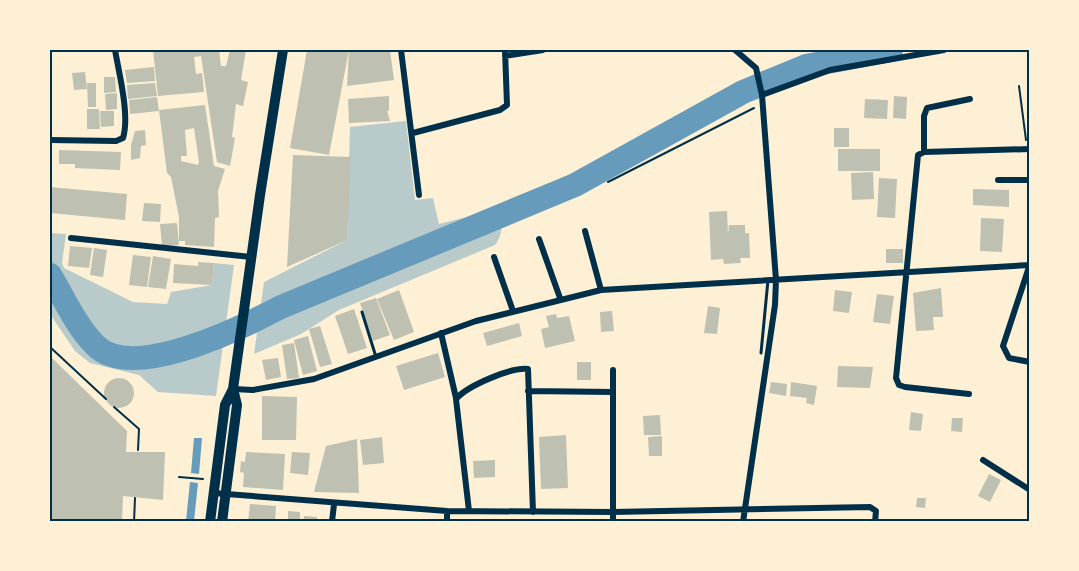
<svg xmlns="http://www.w3.org/2000/svg" width="1079" height="571" font-family="'Archivo Narrow',sans-serif">
  <rect width="100%" height="100%" fill="#fdf0d5"/>
  <path fill="#b9caca" d="M406,121L415,200L433,198L439,224L498,209C502,223 504,233 495,245L339,310L301,334L254,354L264,282L347,240L350,127Z
    M50,233L66,234L62,263L64,268L133,302L167,304L171,292L212,285L214,263L234,265L216,396L158,392L139,375L90,363L75,351L50,314Z"/>
  <path fill="#669bbc" d="M194,438H202L199,474L191,473Z
    M190,482L198,483L194,521H186Z"/>
  <g fill="none" stroke-linecap="round" stroke-linejoin="round">
    <path stroke="#669bbc" stroke-width="24" d="M50,275C64,298 76,326 95,345C132,383 243,327 281,307L575,185L743,92L806,66L891,50"/>
  </g>
  <path fill="#bec0b2" fill-rule="evenodd" d="M153,50H219L221,66H226L230,50H246L241,80L248,82L243,106L236,104L232,137L235,138L230,166L217,162L201,56L194,57L196,74L202,73L204,92L158,96Z
    M307,50H349L329,155L290,148Z
    M349,50H390L394,80L347,86Z
    M154,67L155,81L127,83L125,70Z
    M85,72L87,89L74,90L72,73Z
    M104,77H115L116,92L104,93Z
    M87,83H96V107H88Z
    M155,83L157,96L128,99L127,85Z
    M117,93V109L106,110L105,94Z
    M389,96V111H387L390,121L349,123L348,99Z
    M894,96L907,97L906,119L893,118Z
    M157,97L159,111L130,114L129,100Z
    M865,99L888,100L887,119L864,118Z
    M205,105L214,166L225,169L218,191L219,217L215,218L214,247L185,245V241H179V217L171,177L167,173L159,110ZM194,128L199,162L198,165L181,161V156H187L185,130Z
    M87,109H99L100,129H87Z
    M100,111H114V126L101,127Z
    M834,128H849V147H834Z
    M145,130L146,145L141,146L140,158L131,160V145L135,131Z
    M838,149H880V171H838Z
    M59,150L121,152L120,170L75,168V164H59Z
    M293,155L351,157L347,240L287,267Z
    M873,172L874,199L852,200L851,173Z
    M879,178L897,179L895,218L877,217Z
    M50,187L127,194L125,220L50,213Z
    M973,189L1009,190V207L973,205Z
    M144,203L161,204L160,222L142,221Z
    M727,211L728,234L729,225H745V233H749L750,258H740L741,263L724,264L723,259L711,260L709,212Z
    M981,218L1004,219L1002,252L980,251Z
    M177,223L179,245L162,246L160,224Z
    M70,246L92,248L89,268L68,266Z
    M94,248L107,250L103,277L90,275Z
    M886,249H903V263H886Z
    M133,255L151,257L147,287L129,285Z
    M153,256L171,259L166,289L148,287Z
    M198,262L214,263L212,285L173,283L174,264L198,266Z
    M941,288L943,317H933L934,330L916,331L913,293Z
    M399,290L414,332L394,340L377,299Z
    M835,290L852,292L849,313L833,311Z
    M877,294L894,296L890,324L873,322Z
    M376,298L390,335L373,341L360,303Z
    M708,306L720,308L717,334L704,333Z
    M354,309L367,348L348,354L335,316Z
    M612,311L614,331L601,332L600,312Z
    M556,314L557,318L569,316L575,341L545,348L541,329L549,327L546,316Z
    M519,323L522,336L487,346L483,333Z
    M320,326L332,364L320,367L309,329Z
    M308,336L317,371L303,375L294,340Z
    M294,343L299,378L287,379L282,345Z
    M438,353L445,377L404,390L396,366Z
    M50,356L127,431L126,452H165L163,500L123,496L122,522L50,520Z
    M278,358L281,377L266,380L262,360Z
    M577,362H591V380H577Z
    M838,366L873,367L870,388L837,387Z
    M104 393a15 15 0 1 1 30 0a15 15 0 1 1-30 0Z
    M771,382L787,384L786,396L769,393Z
    M791,382L817,386L814,405L806,403L807,398L790,396Z
    M262,396L297,397L296,440H262Z
    M911,412L923,414L921,431L909,430Z
    M660,415L661,435H644L643,416Z
    M952,418H963L962,432L951,431Z
    M566,435L568,488L541,489L539,437Z
    M662,436V456H649L648,437Z
    M382,437L384,463L363,465L360,440Z
    M357,439L359,493L314,492L326,446Z
    M246,452L285,454L283,490L243,487L244,473L240,472L241,461L245,462Z
    M292,452L310,453L308,475L290,473Z
    M495,460V477L474,478L473,461Z
    M989,474L1001,480L990,502L978,496Z
    M917,498H926L925,508L916,507Z
    M250,504L276,506L275,522H248Z
    M288,511L300,512V522H288Z
    M304,516L317,517V522H303Z"/>
  <g fill="none" stroke-linecap="round" stroke-linejoin="round">
    <path stroke="#003049" stroke-width="2" d="M1019,86L1026,140
      M608,182L754,108
      M50,347L106,399
      M114,407L139,429L138,450
      M179,477L203,479
      M134,522L135,498"/>
    <path stroke="#003049" stroke-width="3" d="M362,312L376,357
      M761,353L768,280"/>
    <path stroke="#003049" stroke-width="6" d="M401,50L419,195
      M735,50L756,68L762,95L776,280L775,305L743,522
      M505,56L543,50
      M762,95L830,70L944,50
      M413,133L500,110L507,105L505,50
      M50,140L116,141L123,138C130,116 119,73 115,50
      M924,152V116L927,108L970,99
      M998,180H1030
      M585,231L601,290
      M71,238L251,257
      M539,239L560,298
      M494,257L513,311
      M1030,264L1003,346L1009,358L1030,362
      M441,333L456,398
      M233,389L253,390L314,379L476,321L601,290L1029,265
      M528,391L613,392
      M969,394L905,387L899,385L896,378L918,155L924,152L1030,149
      M983,460L1030,490
      M213,493L447,511L613,512L870,507L876,511L875,522
      M469,511L456,399C467,386 511,367 528,369L533,512
      M332,522L334,504
      M447,522V511
      M613,522V370"/>
    <path stroke="#003049" stroke-width="10" d="M210,522L225,405L233,389
      M222,522L237,405L233,389L260,195L283,50"/>
  </g>
  <rect width="1079" height="571" fill="none" stroke="#fdf0d5" stroke-width="102"/>
  <rect x="51" y="51" width="977" height="469" fill="none" stroke="#003049" stroke-width="2"/>
</svg>
